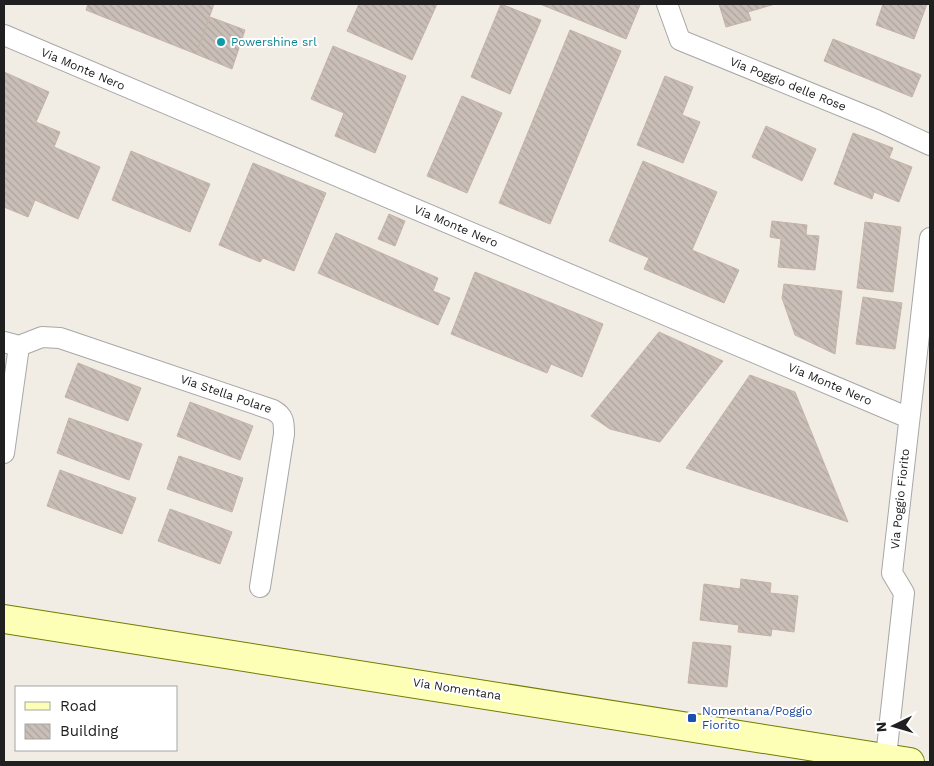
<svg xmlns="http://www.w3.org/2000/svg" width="934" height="766" font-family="'Work Sans',sans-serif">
  <defs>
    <pattern id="building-back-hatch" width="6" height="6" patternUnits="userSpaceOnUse" patternTransform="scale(1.25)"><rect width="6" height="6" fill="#cabfb8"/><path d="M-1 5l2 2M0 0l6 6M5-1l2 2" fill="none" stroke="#ada49e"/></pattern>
  </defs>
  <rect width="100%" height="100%" fill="#f1ede5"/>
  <path fill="url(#building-back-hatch)" stroke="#c5b3a6" d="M88,4H214L196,54L86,10Z
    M359,4H437L412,60L347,31Z
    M501,4L541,20L510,94L471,77Z
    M540,4H637L640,5L626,39Z
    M719,4H775L748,12L751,20L726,27Z
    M883,4H927L914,39L876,25Z
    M210,17L245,30L232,69L196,54Z
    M570,30L621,51L550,224L499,203Z
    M833,39L921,75L912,97L824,61Z
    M333,46L406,76L375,153L335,136L344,113L311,99Z
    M4,72L49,92L36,122L60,132L54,147L100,167L78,219L35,200L28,217L4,207Z
    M665,76L693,87L682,115L700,122L683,163L637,145Z
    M462,96L502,113L467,193L427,176Z
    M766,126L816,149L802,181L752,157Z
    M853,133L893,148L889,158L912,167L899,202L874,192L872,199L834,184Z
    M131,151L210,184L190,232L112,200Z
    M643,161L717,192L692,250L739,270L724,303L644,269L649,258L609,241Z
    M253,163L326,193L294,271L263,258L260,262L219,245Z
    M389,214L405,221L395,246L378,239Z
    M772,221L807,225L806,235L819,236L815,270L778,267L781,239L770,237Z
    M865,222L901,227L893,292L857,288Z
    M336,233L438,278L433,291L450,298L438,325L318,273Z
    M475,272L603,324L582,377L551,364L547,373L451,334Z
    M784,284L842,291L835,354L795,335L782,298Z
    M863,297L902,303L895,349L856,344Z
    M659,332L723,361L660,442L610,429L591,416Z
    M78,363L141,388L128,421L65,397Z
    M750,375L795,392L848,522L686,468Z
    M190,402L253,426L240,460L177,436Z
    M69,418L142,444L129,480L57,453Z
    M179,456L243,478L232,512L167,489Z
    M60,470L136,498L122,534L47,506Z
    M170,509L232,532L220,564L158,541Z
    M741,579L771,583L770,593L798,596L794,632L772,629L771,636L738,632L739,625L700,620L704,584L740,589Z
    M693,642L731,646L727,687L688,683Z"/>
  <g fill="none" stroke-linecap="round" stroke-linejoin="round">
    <g stroke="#a7a7a7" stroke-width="22">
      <path id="street" d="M667,4L680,40L876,120L930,145
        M4,35L909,418
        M4,342L19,346L42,337L60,338L273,410C284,416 284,422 284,434L260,587
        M4,453L19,346
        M886,757L904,593L892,573L930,238"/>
    </g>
    <g stroke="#717d00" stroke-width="30">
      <path id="secondary" d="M4,619L910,762"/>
    </g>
    <use href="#street" stroke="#fff" stroke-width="20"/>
    <use href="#secondary" stroke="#fcffb5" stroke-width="28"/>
  </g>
  <circle fill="#0f9aa8" stroke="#fff" stroke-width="2" cx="221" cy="42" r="5"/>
  <rect fill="#1a4fb4" stroke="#fff" stroke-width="2" x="687" y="713" width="10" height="10" rx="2.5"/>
  <g text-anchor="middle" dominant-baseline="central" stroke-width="4" stroke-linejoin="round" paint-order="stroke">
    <g font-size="12" fill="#0d838f" stroke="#fff" text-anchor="start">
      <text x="231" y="42">Powershine srl</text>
    </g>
    <g font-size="12" fill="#202020" stroke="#fff">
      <text transform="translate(83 69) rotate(23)">Via Monte Nero</text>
      <text transform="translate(788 84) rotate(22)">Via Poggio delle Rose</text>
      <text transform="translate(456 226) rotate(23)">Via Monte Nero</text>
      <text transform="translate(830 384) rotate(23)">Via Monte Nero</text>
      <text transform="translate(226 394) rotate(19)">Via Stella Polare</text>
      <text transform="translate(900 499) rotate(-84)">Via Poggio Fiorito</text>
      <text transform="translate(457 689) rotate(9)">Via Nomentana</text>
    </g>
    <g font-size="12" fill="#164399" stroke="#fff" text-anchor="start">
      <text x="702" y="711">Nomentana/Poggio<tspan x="702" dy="14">Fiorito</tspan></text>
    </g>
  </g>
  <rect width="934" height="766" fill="none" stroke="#202020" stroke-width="10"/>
  <rect x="15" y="686" width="162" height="65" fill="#ffffff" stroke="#a6a6a6"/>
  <rect x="25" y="702" width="25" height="8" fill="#fcffb5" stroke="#a6a6a6"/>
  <text x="60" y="711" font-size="15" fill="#202020">Road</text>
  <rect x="25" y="724" width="25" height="15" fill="url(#building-back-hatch)" stroke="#a6a6a6"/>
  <text x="60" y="736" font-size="15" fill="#202020">Building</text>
  <g transform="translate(894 726) rotate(265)" stroke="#ffffff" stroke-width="4" paint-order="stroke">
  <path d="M0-4L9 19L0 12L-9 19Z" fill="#202020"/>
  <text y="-8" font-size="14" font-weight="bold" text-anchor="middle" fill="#202020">N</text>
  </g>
</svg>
